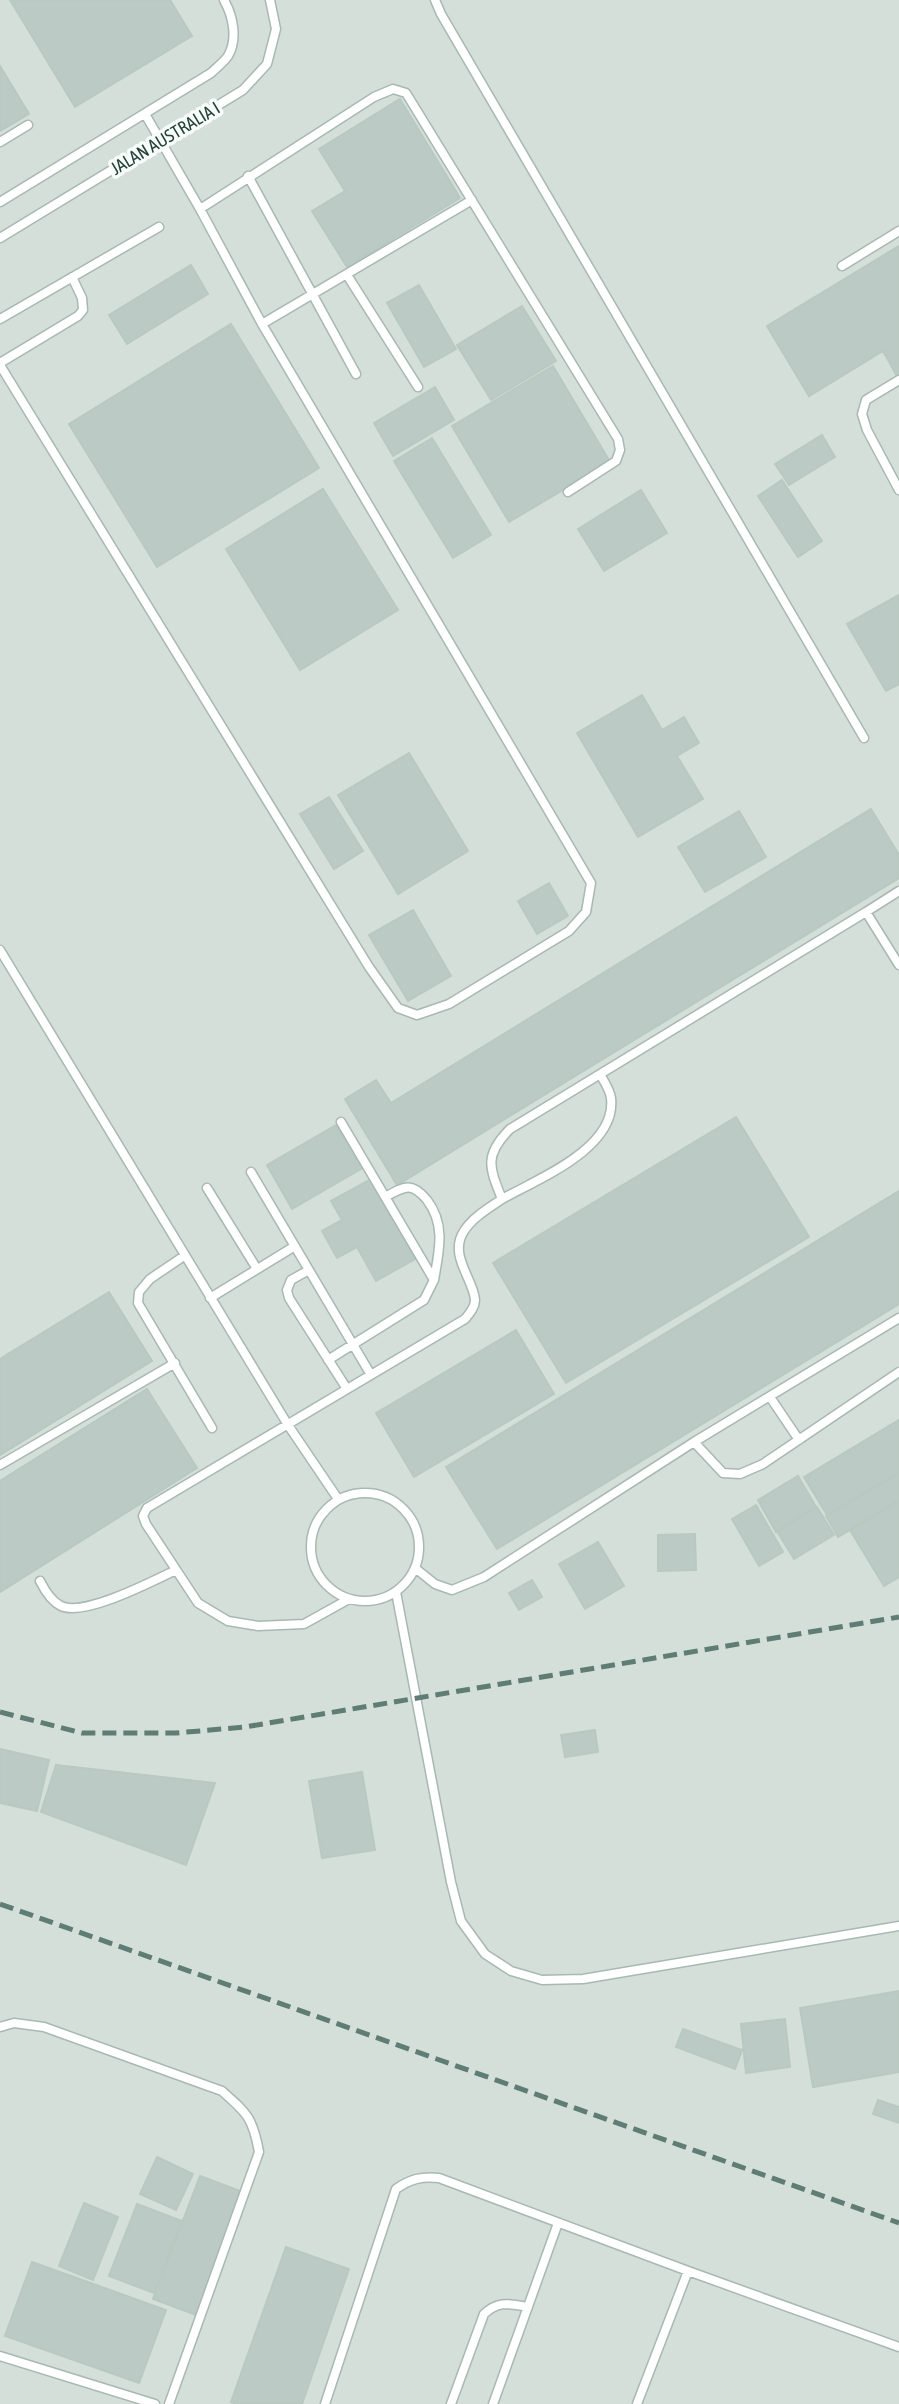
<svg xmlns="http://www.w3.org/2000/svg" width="899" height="2404" font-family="'Asap Condensed',sans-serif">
  <rect width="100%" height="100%" fill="#e6efeb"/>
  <path fill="#d4dfda" d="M0,0H899V2404H0Z"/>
  <path fill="#bbcac4" stroke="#b8c9c2" stroke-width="2" d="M10,0H170L192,36L75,107Z
    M0,66L29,114L0,131Z
    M400,99L460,198L347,267L312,211L345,191L319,149Z
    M899,246V375L897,376L883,351L809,396L767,326Z
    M191,265L208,294L127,344L109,315Z
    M419,285L456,349L424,367L387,303Z
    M522,306L556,361L491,400L457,345Z
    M231,324L319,468L157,567L69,424Z
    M553,366L610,462L509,522L452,426Z
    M435,387L454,420L393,456L374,423Z
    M822,435L835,457L789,485L775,464Z
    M432,438L491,535L453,558L394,461Z
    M782,480L822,541L798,557L758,496Z
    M323,489L398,610L300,670L226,549Z
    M641,490L667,533L604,571L578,529Z
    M899,595V684L886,691L847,624Z
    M642,695L662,730L684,717L699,743L677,756L703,799L638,837L577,733Z
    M409,753L468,851L398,894L338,795Z
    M329,797L363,851L334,869L300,814Z
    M871,809L899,855V878L397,1185L345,1099L376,1080L391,1103Z
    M739,811L766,857L705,892L678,847Z
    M549,883L568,916L537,934L518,901Z
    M413,910L451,976L408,1001L369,935Z
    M736,1117L809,1237L566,1383L493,1263Z
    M336,1125L361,1169L292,1209L267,1165Z
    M371,1179L415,1259L376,1281L357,1247L337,1258L322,1231L342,1220L331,1201Z
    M899,1191V1304L497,1549L446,1467Z
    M109,1292L152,1361L0,1455V1359Z
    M516,1330L554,1394L414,1477L376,1413Z
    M147,1389L197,1468L0,1592V1481Z
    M899,1420V1472L827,1515L804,1477Z
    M899,1473V1500L838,1537L826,1516Z
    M798,1476L816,1507L776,1532L758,1500Z
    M899,1501V1577L884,1586L850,1530Z
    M756,1505L783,1552L759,1566L732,1519Z
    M817,1507L834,1535L794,1559L777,1531Z
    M695,1534L696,1570L658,1571V1535Z
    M598,1542L624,1586L585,1609L559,1564Z
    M532,1580L542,1597L519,1610L509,1593Z
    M595,1730L598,1752L565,1757L561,1735Z
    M0,1749L49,1760L37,1811L0,1803Z
    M56,1765L215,1783L186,1865L41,1812Z
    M362,1772L375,1850L322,1858L309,1781Z
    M899,1991V2072L813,2087L800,2008Z
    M785,2019L790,2067L746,2073L741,2024Z
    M683,2029L742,2050L735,2069L676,2047Z
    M878,2100L899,2107V2123L873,2114Z
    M157,2157L193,2174L176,2210L140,2194Z
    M200,2176L243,2192L196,2315L153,2299Z
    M84,2203L118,2217L93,2280L59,2266Z
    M137,2204L182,2221L154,2293L109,2276Z
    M286,2247L349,2269L302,2404H236L231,2402Z
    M32,2262L166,2310L139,2383L5,2336Z"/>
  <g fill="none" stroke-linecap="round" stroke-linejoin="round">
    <g stroke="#a8b8b2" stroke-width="11">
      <path id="service" d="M435,0L441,14L864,738
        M0,142L28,125
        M248,176L356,374
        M0,202L211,73C216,68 224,62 228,56C238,39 233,16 224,0
        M200,209L374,97L393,89L406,93L618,439L620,450L616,461L568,492
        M0,238L243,90L267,64L276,29L270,0
        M842,266L899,231
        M347,275L418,387
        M0,319L159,227
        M262,324L472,200
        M0,363L78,316L83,310L82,298L72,277
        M0,365L369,967L398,1008L417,1015L449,1004L569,931L586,912L591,883L262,324L200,209L145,114
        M899,380L866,400L862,414L867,430L899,490
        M866,912L899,891
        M0,950L288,1425L338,1499
        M251,1172L371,1375
        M207,1188L257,1269
        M385,1197C404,1187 411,1181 427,1200C446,1225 439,1251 434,1280
        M502,1199C538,1179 617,1148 611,1098C610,1090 604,1081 600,1074
        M184,1256L150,1279L139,1292L138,1303L212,1428
        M309,1270L291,1280L287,1290L289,1298L347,1389
        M210,1298L295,1246
        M328,1360L424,1300L434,1280L341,1122
        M770,1397L799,1440
        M694,1442L723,1473L740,1474L763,1464L899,1372
        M0,1465L175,1363
        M311 1547a54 54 0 1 1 108 0a54 54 0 1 1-108 0Z
        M415,1568L435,1584L452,1590L484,1577L694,1442L899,1318
        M40,1581C45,1591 51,1601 61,1606C84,1617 153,1581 176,1570
        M396,1592L451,1882L461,1921L485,1954L511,1971L542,1980L583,1979L899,1926
        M349,1599L304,1624L258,1626L228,1621L198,1603L146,1524L143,1516L147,1508L465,1319C469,1314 475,1308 475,1300C474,1280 448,1255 464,1231C473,1217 489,1208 502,1199C489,1167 484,1155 510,1129L866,912L899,965
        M0,2027L14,2023L44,2027L222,2091C247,2113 253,2118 259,2152L169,2404
        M0,2356L155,2404
        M325,2404L396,2189C410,2179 422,2176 439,2178L688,2271L899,2347
        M451,2404L484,2314C499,2300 509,2304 528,2307
        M493,2404L558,2223
        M637,2404L688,2271"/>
    </g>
    <use href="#service" stroke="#fff" stroke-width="8"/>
    <path stroke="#5f7d75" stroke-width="5" stroke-dasharray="14 7" stroke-linecap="butt" d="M0,1712L82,1733H176L245,1727L899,1617
      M0,1904L899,2223"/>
  </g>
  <g text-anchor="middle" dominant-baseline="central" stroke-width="7" stroke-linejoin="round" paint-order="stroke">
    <g font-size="18" fill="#24423a" stroke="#f7fbf9">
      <text transform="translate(165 138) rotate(-31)">JALAN AUSTRALIA I</text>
    </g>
  </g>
</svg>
